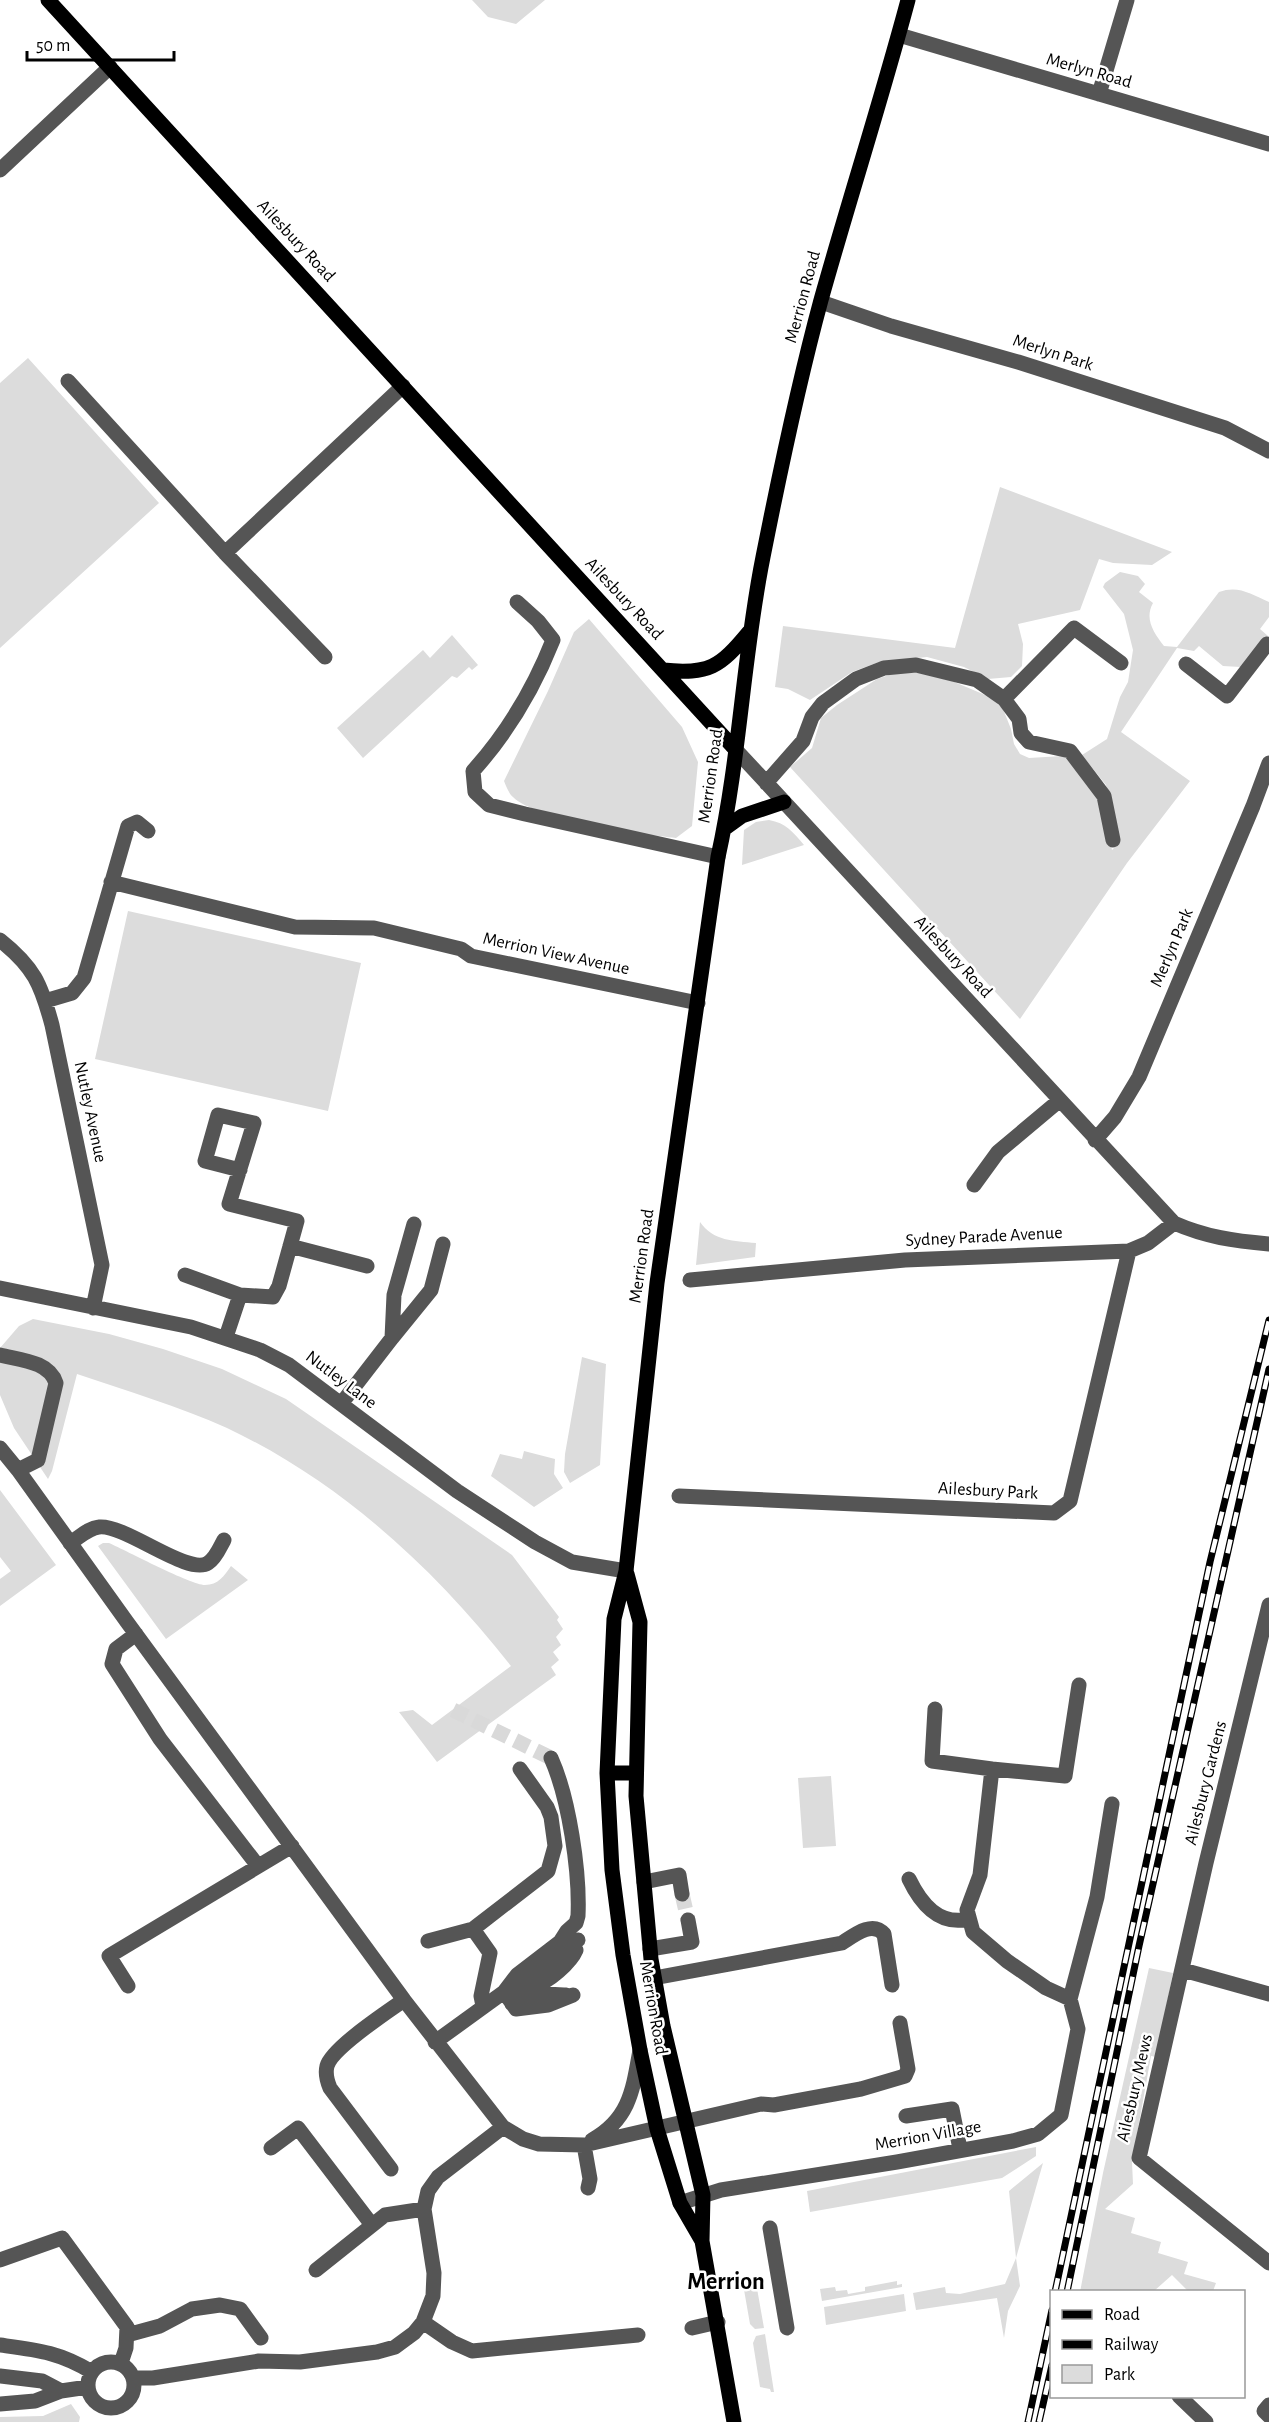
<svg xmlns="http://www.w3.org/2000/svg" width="1269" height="2422" font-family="'Alegreya Sans',sans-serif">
  <rect width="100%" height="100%" fill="#fff"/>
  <path fill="#dcdcdc" d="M472,0H545L516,24L488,17Z
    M28,358L159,503L0,648V383Z
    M1000,487L1172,552L1152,565L1113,563L1099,559L1080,610L1018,624L1023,644L1022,666L1011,677L988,679L964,667L927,657L879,662L852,672L810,700L788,689L775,687L783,626L955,648Z
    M1120,572L1138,576L1145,584L1139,592L1153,603C1144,619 1154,633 1164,646L1177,647L1219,592C1238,585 1251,594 1269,602V617L1260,629L1268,636L1241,667L1223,666L1199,646L1194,651L1177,648L1121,732L1190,781L1127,863L1020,1019L790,767L812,748L821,718L837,705L877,679L898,672L920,673L952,681L990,697L1003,709L1011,729L1014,744L1020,754L1029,758L1062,756L1073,761L1100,797L1112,850L1118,844L1106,785L1082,755L1107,739L1120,697L1128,682L1133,650L1124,614L1103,587L1105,583Z
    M589,619L682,727L698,762L692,826L676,838C640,834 536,820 513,797C509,794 506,786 504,781L548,691L574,632Z
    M452,635L478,665L472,670L469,667L457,678L452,676L363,758L337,728L423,650L430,658Z
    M769,820C786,823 793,832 804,845L742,865L744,830L756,822Z
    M128,911L361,963L328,1111L95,1059Z
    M700,1222C713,1241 734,1241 756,1243L755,1257L696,1265Z
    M33,1319L109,1334L163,1349L222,1369L286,1399L512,1555L559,1617L557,1620L563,1629L556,1637L561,1645L553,1652L559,1660L551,1667L556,1675L437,1762L399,1712L413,1710L432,1725L511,1666C434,1568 341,1482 227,1428C178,1406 127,1391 77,1374L52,1471L48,1479L14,1428L0,1395V1348L19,1326Z
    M582,1357L606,1364L600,1465L570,1483L564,1472L565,1454Z
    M524,1451L555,1459L554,1474L563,1488L534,1507L491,1476L500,1454L522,1459Z
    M0,1490L56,1565L0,1606V1579L11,1571L0,1557Z
    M103,1543H109C127,1551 191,1585 205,1585C218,1585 224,1576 231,1566L248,1580L166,1639L98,1546Z
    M831,1776L836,1846L803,1848L798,1778Z
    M1149,1968L1173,1973L1156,2057L1151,2056L1132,2162L1133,2184L1105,2209L1135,2218L1131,2233L1161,2242L1158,2253L1188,2262L1184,2274L1216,2283L1213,2291H1188L1172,2275L1154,2291L1080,2292L1103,2173Z
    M1036,2147V2156L1002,2178L810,2212L807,2191Z
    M1043,2163L1016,2258L1020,2286L1008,2311L1004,2338L997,2298L916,2310L913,2293L945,2287L946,2293L960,2294L1005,2284L1016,2258L1009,2191Z
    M755,2277L764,2328L755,2329L750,2324L743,2284L747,2278Z
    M897,2281V2285L902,2284V2287L822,2301L820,2289L835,2287L836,2291L847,2290L848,2294L865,2291V2287Z
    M904,2294L906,2311L826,2325L824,2307Z
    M765,2334L774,2392H771L770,2389L760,2387L753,2343L756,2336Z
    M71,2404L80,2417L79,2422H0V2417L43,2416Z"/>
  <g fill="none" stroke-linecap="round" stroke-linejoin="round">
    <path stroke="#d9d9d9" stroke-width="15" stroke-dasharray="15 8" stroke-linecap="butt" d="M453,1710L551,1758
      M682,1894L688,1920"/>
    <path stroke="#555" stroke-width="15" d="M899,35L1269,144
      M1099,94L1127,0
      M0,170L110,67
      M821,302L891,326L1018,362L1225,428L1269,451
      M68,381L225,553L325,657
      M225,553L403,386
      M517,602L538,621L553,640C534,688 508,732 473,771L475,792L489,805L525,814L718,857
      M1186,664L1227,696L1267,644L1269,646
      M1004,699L1074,628L1121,663
      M735,749L1174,1223C1206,1237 1234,1241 1269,1244
      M766,783L803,741L812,717L823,703L856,679L884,668L916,665L977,680L1004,699L1019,719L1021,733L1029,742L1070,751L1104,796L1113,840
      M111,882L295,927L374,928L461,949L471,956L698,1003
      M0,940C34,967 41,984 52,1025L102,1265L93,1308
      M45,1001L72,993L84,978L128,826L137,822L148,831
      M1095,1140L1115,1117L1139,1077L1253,806L1269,763
      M974,1185L998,1152L1060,1100
      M290,1246L367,1266
      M185,1275L240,1295
      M690,1280L905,1260L1129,1251L1148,1243L1174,1223
      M0,1288L191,1327L260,1350L289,1365L457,1491L535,1542L572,1562L626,1571
      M226,1337L240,1295L273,1297L279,1286L297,1221L229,1204L254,1123L218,1115L205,1161L240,1170
      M392,1338L394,1295L414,1224
      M0,1355C20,1360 49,1361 56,1383L38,1460L18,1470
      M341,1404L392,1338L431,1290L443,1244
      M0,1448L18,1470L127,1622L404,2000L503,2127L523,2139L539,2144L584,2145L761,2104L774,2105L861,2089L905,2076L908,2069L900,2023
      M679,1496L1054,1513L1070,1501L1129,1251
      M70,1543C79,1538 88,1528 99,1527C125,1524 188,1576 208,1563C216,1558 220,1547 224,1540
      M1269,1605L1206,1863L1139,2158L1269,2263
      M136,1634L116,1649L112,1664L160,1739L258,1866
      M935,1709L932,1761L992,1769L980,1875L967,1910L973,1932L1007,1961L1046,1988L1070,1999
      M992,1769L1065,1776L1079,1685
      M909,1879C921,1904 939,1926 969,1919
      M644,1882L679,1875L682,1894
      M473,1929L490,1953L481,1996L483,2006
      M428,1941L473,1929L548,1871L555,1846L551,1817L547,1807L520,1769
      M650,1949L692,1942L688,1920
      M1183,1970L1269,1994
      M654,1978L842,1943C853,1936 872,1920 884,1934L892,1985
      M524,1984C526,1984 533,1985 535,1985C548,1983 571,1962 576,1950
      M128,1986L109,1956L292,1846
      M504,1992L517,1975L560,1942L567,1931L576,1923L578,1916C580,1872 569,1798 551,1758
      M504,1992L516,2009L548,2005L573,1995
      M512,2004C525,1992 549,1994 566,1995
      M435,2042L504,1992L524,1984L578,1940
      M906,2116L952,2109L960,2149
      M592,2140C630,2119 633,2089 640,2050
      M584,2145L590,2179L588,2188
      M271,2148L298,2128L372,2225
      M391,2169L330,2088C327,2081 325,2074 327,2066C332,2048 387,2012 404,2000
      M680,2203L721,2190L897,2162L1013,2141L1038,2134L1061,2115L1078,2029L1070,1999L1097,1897L1112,1804
      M770,2228L787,2328
      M0,2260L62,2238L127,2327L126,2348L121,2363
      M316,2270L385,2215L424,2209
      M423,2322L452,2342L472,2351L638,2335
      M692,2328L718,2322
      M127,2335L160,2326L192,2309L220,2305L240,2309L261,2338
      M0,2345C37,2350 59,2352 92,2372
      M88 2385a23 23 0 1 1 46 0a23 23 0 1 1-46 0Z
      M0,2376L42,2381L61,2391
      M134,2378H153L259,2361L300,2362L377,2352L395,2347L414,2333L423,2322L433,2296L434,2273L424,2209L428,2191L438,2177L503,2127
      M1179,2396L1206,2422
      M0,2404L35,2401L61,2391L88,2387
      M1269,2405L1264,2411L1269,2416"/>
    <path stroke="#000" stroke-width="15" d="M48,0L735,749
      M663,670C709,675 720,667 749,632
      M724,829L742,816L784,802
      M627,1574L640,1622L636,1796L651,1959L663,2026L703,2195L702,2241L734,2422
      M607,1773H636
      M702,2241L680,2203L657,2129L640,2050L623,1955L612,1870L607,1773L614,1619L626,1571L657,1283L718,857C740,758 743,656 763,557C780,471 798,385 821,300C849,200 881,101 908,0"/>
    <g stroke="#000" stroke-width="7">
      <path id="rail" d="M1055,2292L1210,1562L1269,1320
        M1067,2292L1139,1946L1269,1369
        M1028,2422L1052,2310
        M1039,2422L1052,2365"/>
    </g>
    <use href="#rail" stroke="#fff" stroke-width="4.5" stroke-dasharray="14" stroke-linecap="butt"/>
  </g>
  <g text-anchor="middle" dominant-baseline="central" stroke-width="5" stroke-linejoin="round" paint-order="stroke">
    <g font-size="18" fill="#000" stroke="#fff">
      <text transform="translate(1089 71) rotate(16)">Merlyn Road</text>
      <text transform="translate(296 241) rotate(47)">Ailesbury Road</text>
      <text transform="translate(803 297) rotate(-75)">Merrion Road</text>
      <text transform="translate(1053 353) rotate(18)">Merlyn Park</text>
      <text transform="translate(624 599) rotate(47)">Ailesbury Road</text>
      <text transform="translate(711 776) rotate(-82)">Merrion Road</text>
      <text transform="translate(1172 948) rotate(-67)">Merlyn Park</text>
      <text transform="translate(556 954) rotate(12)">Merrion View Avenue</text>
      <text transform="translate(953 957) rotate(47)">Ailesbury Road</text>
      <text transform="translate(90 1112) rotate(78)">Nutley Avenue</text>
      <text transform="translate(984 1237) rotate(-3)">Sydney Parade Avenue</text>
      <text transform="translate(642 1256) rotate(-82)">Merrion Road</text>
      <text transform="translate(341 1380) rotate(37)">Nutley Lane</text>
      <text transform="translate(988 1491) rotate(3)">Ailesbury Park</text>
      <text transform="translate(1206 1783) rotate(-76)">Ailesbury Gardens</text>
      <text transform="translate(653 2008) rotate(80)">Merrion Road</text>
      <text transform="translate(1135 2088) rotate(-77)">Ailesbury Mews</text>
      <text transform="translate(928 2136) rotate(-10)">Merrion Village</text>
    </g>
    <g font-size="24" font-weight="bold" fill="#000" stroke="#fff">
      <text x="726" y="2282">Merrion</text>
    </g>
  </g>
  <rect x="1050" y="2290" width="195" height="108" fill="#ffffff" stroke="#999999" stroke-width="1.5"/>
  <rect x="1062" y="2310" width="30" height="9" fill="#000000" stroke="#999999" stroke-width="1.5"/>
  <text x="1104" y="2320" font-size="18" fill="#000000">Road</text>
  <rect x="1062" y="2340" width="30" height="9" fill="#000000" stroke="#999999" stroke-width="1.5"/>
  <text x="1104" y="2350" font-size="18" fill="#000000">Railway</text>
  <rect x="1062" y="2365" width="30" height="18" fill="#dcdcdc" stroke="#999999" stroke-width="1.5"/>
  <text x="1104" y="2380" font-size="18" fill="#000000">Park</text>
  <path d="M27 51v9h147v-9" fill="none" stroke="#000000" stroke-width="3"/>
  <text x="36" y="51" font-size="18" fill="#000000" stroke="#ffffff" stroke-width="4.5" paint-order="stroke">50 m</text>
</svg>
